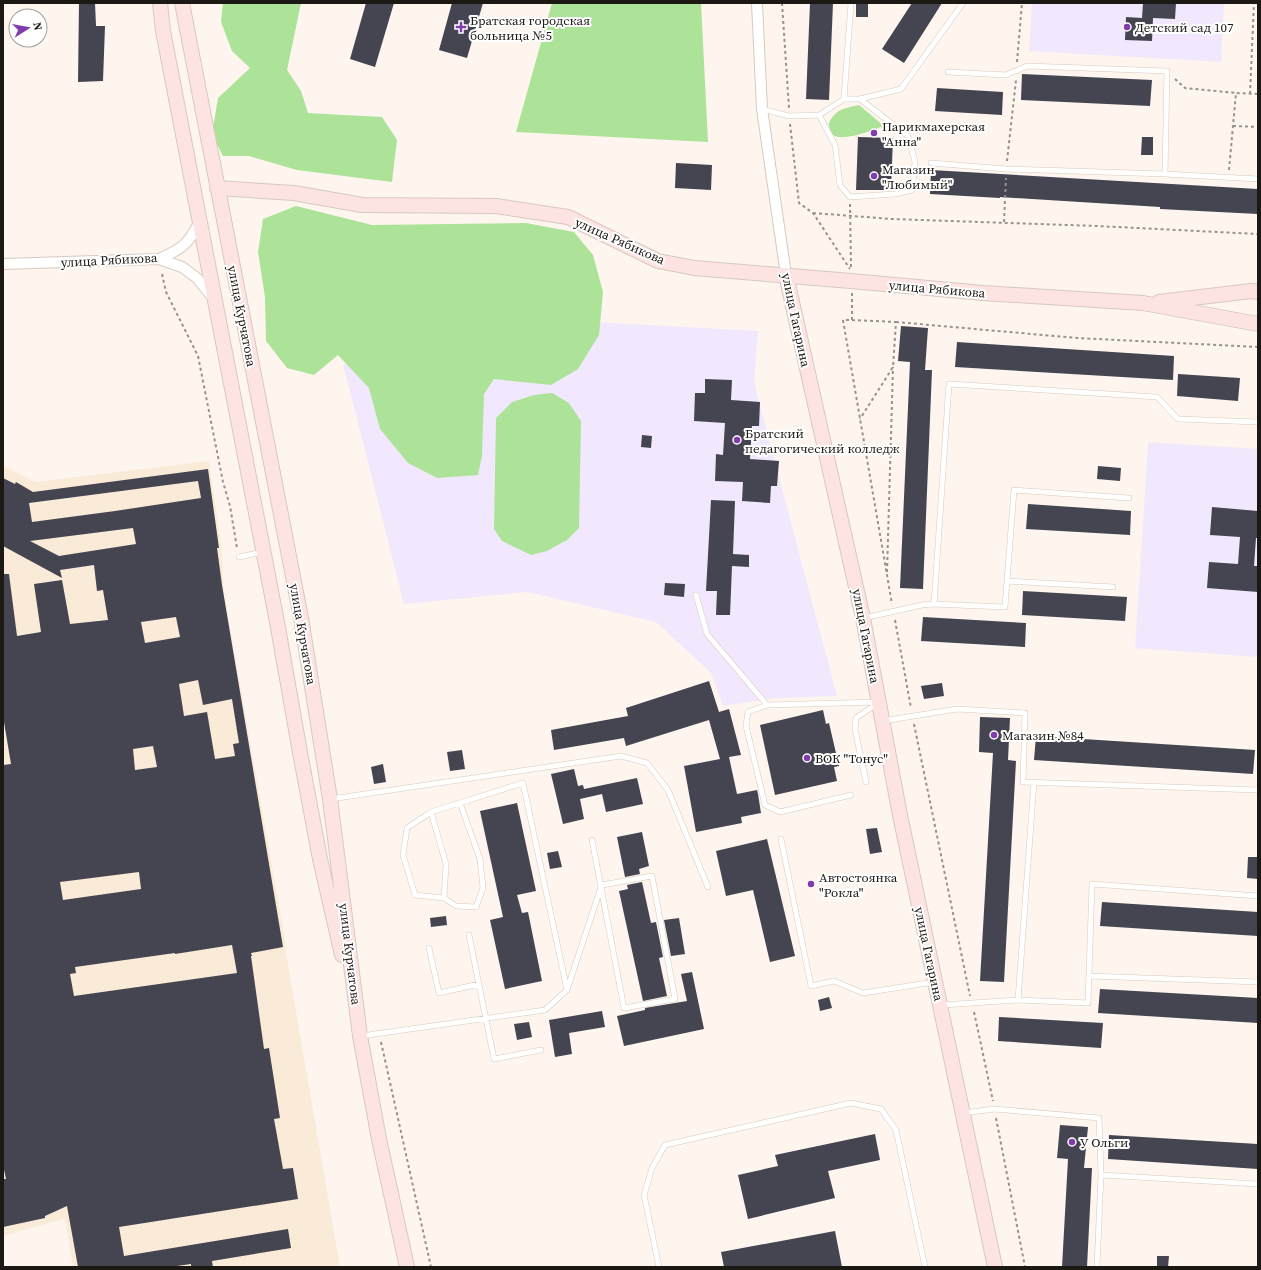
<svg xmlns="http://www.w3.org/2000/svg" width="1261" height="1270" font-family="'Source Serif 4',serif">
  <rect width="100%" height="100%" fill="#fdf5ee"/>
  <path fill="#f9ebd7" d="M209,461L221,544L224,593L285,940L286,953L340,1267H73L65,1219L56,1221L3,1236V466L36,482Z"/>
  <path fill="#f2e8fd" d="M1032,3H1224L1221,62L1029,51Z
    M558,320L758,331L754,383L837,696L775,698L723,706L711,673L656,622L527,592L404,604L343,364Z
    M1148,442L1258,449V657L1135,648Z"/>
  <path fill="#ace398" d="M223,3H301L287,70L301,91L308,113L382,117L397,140L392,182L297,170L249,156H223L212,134L218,98L250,68L232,51L221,22Z
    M552,3H701L708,142L516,132Z
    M859,105L884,126C873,130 839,144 831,133C830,131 829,126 829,123C837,108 843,109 859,105Z
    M296,206L372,225L526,223L574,232L593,255L603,292L599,335L578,369L551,385L494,379L484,394L482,456L478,475L437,478L408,463L380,429L369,388L338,355L314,375L287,368L266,341L265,297L258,252L263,219Z
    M552,393L569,403L581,421L579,528L567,540L547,551L531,555L502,541L494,529L496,418L512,402L534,395Z"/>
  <path fill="#454451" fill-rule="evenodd" d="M79,3H95L96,26H105L103,81L78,82Z
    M366,3H394L375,67L350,59Z
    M452,3H483L467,58L439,50Z
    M810,3H833L829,100L806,99Z
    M856,3H868V17H856Z
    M912,3H942L904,63L882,49Z
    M1143,3H1176L1175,19L1153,18L1152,41L1125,40L1126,17L1142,18Z
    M1022,74L1152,80L1150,106L1021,100Z
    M937,88L1003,92L1002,115L935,111Z
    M858,137L893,138L891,190H856Z
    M1142,137H1153V155H1141Z
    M676,163L712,165L711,190L675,188Z
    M931,170L1258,189V214L1160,209V207L1000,197V198L930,194Z
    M901,326L928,328L925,370H932L923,589L900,588L910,362L898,361Z
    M957,342L1174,356L1173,380L955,367Z
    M1178,374L1240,378L1238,401L1177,396Z
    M705,379L732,380L731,400L760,402L759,426H752L750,459L779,461L777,486H771L770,503L742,501L743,482L715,481L716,454L723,455L725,423L694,421L695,393H705Z
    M642,435L652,436L651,448L641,447Z
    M1098,466L1121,468L1120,481L1097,479Z
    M208,469L219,548H217L222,585L283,947L251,953L252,956H251L264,1049L269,1048L280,1118L274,1119L283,1169L293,1168L298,1199L119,1227L124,1256L288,1229L291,1248L212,1261L213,1267H191V1264L170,1267H78L67,1206L45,1216V1218L3,1227V1179H6L3,1165V765L11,764L3,716V574H9L17,636L41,632L34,584L62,580L70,624L108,620L103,590L97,591L94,565L60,570L62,578L3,546V478L15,484L16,482L33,492ZM198,481L201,498L115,511L32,522L29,503ZM133,528L136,544L59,556L30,541ZM176,617L180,637L145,643L141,622ZM198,680L203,705L232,699L239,743L233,744L235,756L215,759L207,712L184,716L179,684ZM153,746L157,767L135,770L133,749ZM139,872L141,889L63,900L60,882ZM232,945L237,973L74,996L70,974L76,973L75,967L175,953V954Z
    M711,500L735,501L733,554L749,555V567L732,566L730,615H716L717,591H706Z
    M1028,504L1131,511L1130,535L1026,529Z
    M1212,507L1258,511V538H1256L1254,566H1258V592L1207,588L1209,562L1238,564L1240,537L1210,535Z
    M665,583L685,584L684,597L664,595Z
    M1023,591L1127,597L1125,621L1022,615Z
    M923,617L1026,623L1025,647L921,641Z
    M709,681L719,712L729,709L741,755L729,757L737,794L757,790L758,794L761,813L741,817L742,823L696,832L684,766L720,759L709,720L626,746L624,738L554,750L551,730L628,716L626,708Z
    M942,683L944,696L924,699L921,686Z
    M823,710L826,724L829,723L839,766L834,767L837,781L775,795L760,725Z
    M980,717L1010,718L1008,760L1016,761L1004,982L980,981L993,753L979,752Z
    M1036,736L1255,750L1253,774L1034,760Z
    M462,750L465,769L450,771L447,752Z
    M383,764L386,782L374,784L371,767Z
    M574,769L578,786L583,785L584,789L637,778L643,804L606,812L602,794L580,799L584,819L563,824L551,774Z
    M517,803L536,891L517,895L522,913L528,912L542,981L505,989L490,920L503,917L480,811Z
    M877,828L882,852L870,854L866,829Z
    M642,832L649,866L639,869L640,874L625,877L617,837Z
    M767,839L795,956L770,962L753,890L726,896L716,851Z
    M558,851L562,867L550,869L547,853Z
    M1248,857H1258V879L1247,878Z
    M642,882L651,923L656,922L663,957L659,958L667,996L643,1001L619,891L628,889L627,885Z
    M1102,902L1258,912V936L1100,926Z
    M446,916L447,925L431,927L430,918Z
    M679,918L685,954L671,956L664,920Z
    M692,972L704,1029L624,1046L617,1016L645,1010V1008L687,1001L681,974Z
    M1100,989L1258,998V1023L1098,1013Z
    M829,997L832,1008L820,1011L818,1000Z
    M602,1011L605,1027L569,1033L572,1054L555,1057L549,1020Z
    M999,1017L1103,1023L1101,1048L998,1041Z
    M529,1022L532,1037L517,1040L514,1024Z
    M1060,1125L1088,1127L1084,1168H1092L1087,1267H1062L1068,1159L1057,1158Z
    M875,1134L880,1160L828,1171L835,1198L748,1219L738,1175L778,1166L775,1155Z
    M1109,1135L1258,1144V1169L1108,1159Z
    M835,1231L842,1267H724L721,1252Z
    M1157,1256H1169L1168,1267H1157Z"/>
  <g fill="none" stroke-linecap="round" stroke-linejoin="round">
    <g stroke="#d6cabe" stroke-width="6">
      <path id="lane" d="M948,72L1006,75L1027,66L1167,71L1165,174
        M844,99H860L901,89L963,3
        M762,109L789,116L819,115L844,99L851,3
        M819,115L835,145L840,185L850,197L895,194L912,190L915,162L908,136L860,99
        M931,163L1006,169L1165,174L1258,179
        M239,557L262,552
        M1007,581L1113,587
        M696,595L707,634L767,705
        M934,604L1005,607L1014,490L1129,498
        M864,618L922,605L934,604L949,384L1157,397L1178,419L1258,422
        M883,721L957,709L1025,713L1023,782L1258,790
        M866,782L855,729L856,718L878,703
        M851,795L780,812L765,805L746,726L748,712L767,705L878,702
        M331,799L621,756L647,763L668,790L708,887
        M431,812L446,864L444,898L415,895L403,855L407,828L431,812L523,783L567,990
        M781,839L811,986L834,981L863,993L934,982
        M592,840L624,1008L675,999L652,876L602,885
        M444,898L456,906L476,907L483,888L480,859L460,803
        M469,935L494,1059L541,1050
        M429,948L439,993L479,984
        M1089,976L1258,982
        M1018,1000L1088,1003L1092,884L1258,896
        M942,1005L1018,1000L1034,782
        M361,1036L545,1010L567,990L601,887
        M964,1113L994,1109L1099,1118L1101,1175L1258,1184
        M659,1267L644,1195L652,1168L665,1145L851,1103L881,1109L896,1130L925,1267
        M1097,1267L1101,1175"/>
    </g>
    <g stroke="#d6cabe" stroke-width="12">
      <path id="street" d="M757,3L762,109L786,275
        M159,259L182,267L197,278L214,299
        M3,264L159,259C181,249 188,245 199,223"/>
    </g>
    <g stroke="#d6cabe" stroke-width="16">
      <path id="secondary" d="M160,3L163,31L277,622L301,758L320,859L342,955
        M182,3L301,618L330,799L360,1036L379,1139L407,1267
        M217,188L294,193L362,205L496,206L568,217L658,261L694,268L851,281L983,293L1143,303L1258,324
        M786,275L863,618L900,815L995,1267
        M1159,302L1251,291L1258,292"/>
    </g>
    <path stroke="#98928d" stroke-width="2" stroke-dasharray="3 3" stroke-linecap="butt" d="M782,3L789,108
      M1017,62L1022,3
      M1175,79L1185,88L1236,93
      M1250,94L1254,3
      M790,124L799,203L813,213L850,269
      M1233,126L1258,127
      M1007,161L1016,80
      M1229,170L1236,93L1258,94
      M850,204L851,268
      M813,213L892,219L1097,226L1258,234
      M1004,222L1006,178
      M162,274L166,292L198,356L223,482L230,506L237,548
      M852,293V320H843L892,604
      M852,320L896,322L893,367L860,419
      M896,322L1077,338L1258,347
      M887,572L893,367
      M895,620L911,708
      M914,724L970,996
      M974,1012L993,1101
      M381,1042L431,1267
      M996,1118L1025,1267"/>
    <use href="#lane" stroke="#fff" stroke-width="5"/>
    <use href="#street" stroke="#fff" stroke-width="10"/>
    <use href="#secondary" stroke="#fee3e3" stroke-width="14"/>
  </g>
  <g fill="#803bae" stroke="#fff" stroke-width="1.5">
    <path d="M459 21h4v4h4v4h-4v4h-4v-4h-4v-4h4z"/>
    <circle cx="1127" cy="27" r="4"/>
    <circle cx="874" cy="133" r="4"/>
    <circle cx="874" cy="176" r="4"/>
    <circle cx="737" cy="440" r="4"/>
    <circle cx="994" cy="735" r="4"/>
    <circle cx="807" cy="758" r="4"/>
    <circle cx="811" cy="884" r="4"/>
    <circle cx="1072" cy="1142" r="4"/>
  </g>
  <g text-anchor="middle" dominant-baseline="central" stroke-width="4" stroke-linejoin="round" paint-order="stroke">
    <g font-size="13" fill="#1c1814" stroke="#fff" text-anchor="start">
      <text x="470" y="20">Братская городская<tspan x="470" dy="15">больница №5</tspan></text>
      <text x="1135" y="27">Детский сад 107</text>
      <text x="882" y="126">Парикмахерская<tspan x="882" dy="15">"Анна"</tspan></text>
      <text x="882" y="169">Магазин<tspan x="882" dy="15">"Любимый"</tspan></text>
      <text x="745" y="433">Братский<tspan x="745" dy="15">педагогический колледж</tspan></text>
      <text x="1002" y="735">Магазин №84</text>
      <text x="815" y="758">ВОК "Тонус"</text>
      <text x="819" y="877">Автостоянка<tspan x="819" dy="15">"Рокла"</tspan></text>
      <text x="1080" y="1142">У Ольги</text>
    </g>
    <g font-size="13" fill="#1c1814" stroke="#fff">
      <text transform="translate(620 241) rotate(24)">улица Рябикова</text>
      <text transform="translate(109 260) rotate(-3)">улица Рябикова</text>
      <text transform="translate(937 289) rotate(5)">улица Рябикова</text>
      <text transform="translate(242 316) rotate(79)">улица Курчатова</text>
      <text transform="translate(796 320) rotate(78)">улица Гагарина</text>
      <text transform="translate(303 634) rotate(80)">улица Курчатова</text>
      <text transform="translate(866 636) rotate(79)">улица Гагарина</text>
      <text transform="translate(350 954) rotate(83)">улица Курчатова</text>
      <text transform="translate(929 954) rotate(78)">улица Гагарина</text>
    </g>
  </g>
  <rect width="1261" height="1270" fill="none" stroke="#1c1814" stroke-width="8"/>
  <g transform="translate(28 28) rotate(79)"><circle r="19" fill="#ffffff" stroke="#a4a3a1"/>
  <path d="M0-3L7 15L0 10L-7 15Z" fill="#803bae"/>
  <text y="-6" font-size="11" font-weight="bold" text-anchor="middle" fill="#1c1814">N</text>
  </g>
</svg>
